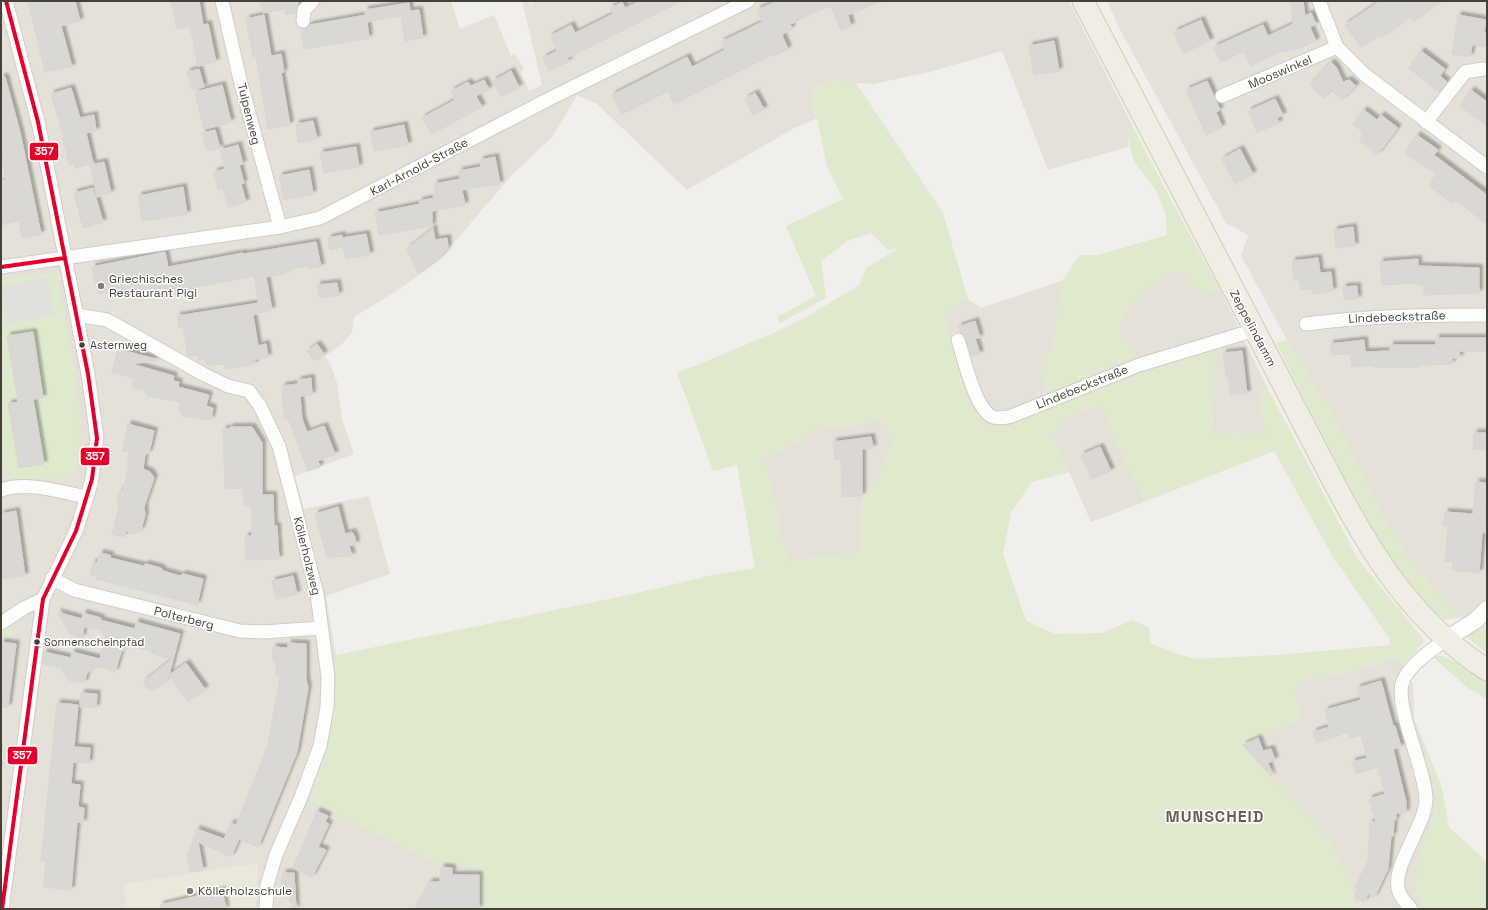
<svg xmlns="http://www.w3.org/2000/svg" width="1488" height="910" font-family="'Space Grotesk',sans-serif">
  <defs>
    <filter id="shadow"><feDropShadow dx="3.5" dy="-3.5" stdDeviation="1" flood-color="#0004"/></filter>
  </defs>
  <rect width="100%" height="100%" fill="#f1efeb"/>
  <path fill="#e5e1d9" d="M1,1H451L460,29L494,15L511,56L515,54L524,69L521,72L529,91L542,85L522,1H529L530,5L535,1H1069L1133,127L1128,139V147L1048,170L1002,51L929,72L874,84L829,81L812,104L817,118L794,128L687,190L597,104L577,95L553,136L512,175L439,260L398,290L354,317L352,333L343,343L325,356L331,366L337,383L342,419L354,454L295,476L304,509L369,496L390,574L326,596L336,655L335,705L311,802L437,863L480,867L483,909H1V641L14,634L1,617Z
    M1107,1H1487V621L1485,624L1460,618L1411,561L1386,523L1330,411L1287,340L1241,256L1248,235L1226,223L1119,28Z
    M1181,272L1196,290L1204,295L1220,289L1268,389L1260,393L1268,434L1212,433L1215,350L1212,338L1171,348L1138,359L1132,344L1119,335L1122,316L1135,301L1150,286L1169,273Z
    M1062,281L1054,345L1040,367L1048,394L1041,408L987,426L965,396L943,311L968,299L981,308Z
    M1100,403L1144,502L1091,522L1052,433L1069,417Z
    M876,418L889,431L892,442L879,477L863,497L861,552L787,562L764,457L799,442L814,430L856,426Z
    M1394,658L1403,665L1413,685L1414,719L1428,753L1425,757L1437,795L1433,819L1419,854L1416,892L1426,909H1354L1350,875L1240,744L1291,724L1298,719L1299,709L1294,690L1304,681L1364,668Z"/>
  <path fill="#ebe7db" d="M258,863L256,909H127L123,884Z"/>
  <path fill="#dee9cd" fill-rule="evenodd" d="M829,81L856,83L943,213L968,299L943,311L965,396L987,426L1041,408L1048,394L1040,367L1054,345L1062,281L1080,255H1098L1167,235L1166,215L1156,190L1134,162L1128,139L1133,127L1173,204L1220,289L1204,295L1196,290L1181,272L1169,273L1150,286L1135,301L1122,316L1119,335L1132,344L1138,359L1171,348L1212,338L1215,350L1212,433L1268,434L1263,425L1260,393L1268,389L1358,559L1425,641L1403,665L1394,658L1364,668L1304,681L1294,690L1299,709L1298,719L1291,724L1241,744L1331,842L1350,875L1354,909H483L480,867L437,863L357,826L311,802L335,705L336,655L633,594L713,575L755,568L737,465L713,471L677,373L772,334L808,316L859,285L866,268L899,248L888,250L871,233L847,241L821,261L826,298L780,323L777,317L816,296L786,226L843,199L827,166L817,118L812,104L813,86ZM1099,403L1144,502L1274,451L1333,557L1390,639V645L1276,655L1197,659L1180,655L1150,643L1149,628L1133,620L1102,633L1055,634L1026,621L1003,554L1011,512L1032,482L1070,472L1052,433L1069,417ZM876,418L889,431L892,442L879,477L863,497L861,552L787,562L764,457L799,442L814,430L856,426Z
    M56,272C69,335 85,400 77,465L75,472L70,478L7,479L4,476L1,466V280Z
    M1287,340L1330,411L1386,523L1411,561L1460,618L1444,620C1397,579 1370,525 1341,471C1319,428 1297,386 1276,343Z
    M1,617L14,635L1,641Z
    M1485,624L1487,626V653L1466,637Z
    M1439,655L1452,660L1487,683V699L1468,688L1434,658Z
    M1428,753L1442,788L1449,827L1487,862V909H1426L1416,892V874L1419,854L1433,819L1437,795L1425,757Z"/>
  <path fill="#e2e0dc" d="M48,278L54,315L6,324L1,286Z"/>
  <path fill="#dad8d4" stroke="#d9d6d1" filter="url(#shadow)" d="M28,1H75L80,21L61,26L72,67L45,72Z
    M171,1H199L203,25L208,24L216,62L198,66L190,26L177,29Z
    M260,1H298V4L296,13L286,15L285,9L263,13Z
    M640,1H681L567,58L569,61L549,71L543,58L557,51L550,36L571,25L575,33L613,14L610,8L617,5L622,2L625,8Z
    M777,1H882L848,15L851,26L841,30L831,6L796,20V22L790,24L792,28L782,35L788,49L775,55V53L674,104L668,91L622,114L612,95L687,57L692,67L725,50L721,42L762,22L757,10Z
    M1291,1H1303L1305,16L1311,13L1316,24L1310,27L1316,41L1292,51L1291,49L1283,52L1282,51L1250,66L1244,51L1221,62L1214,47L1263,25L1268,36L1293,24Z
    M1380,1H1440L1414,21L1411,16L1382,37L1380,34L1361,47L1345,25Z
    M409,3L410,11L419,10L423,38L405,41L401,16L367,22L369,38L304,49L301,29L306,28L310,25L366,15V19L365,10Z
    M264,15L271,56L281,54L284,72L281,73L290,125L268,129L256,56L253,57L246,19Z
    M1458,15L1486,20L1484,33H1487V47L1472,45L1470,57L1452,54Z
    M1201,20L1210,41L1183,53L1174,32Z
    M1054,41L1059,71L1034,75L1029,46Z
    M1421,51L1445,69L1440,76L1447,82L1439,92L1409,68Z
    M1331,62L1336,67L1343,82L1349,80L1356,86L1342,100L1331,90L1323,98L1310,85Z
    M199,69L204,87L192,90L187,72Z
    M511,71L519,87L501,97L493,81Z
    M1,77H5L20,132L41,234L22,238L19,221L1,225V181L6,180L1,153Z
    M484,80L489,89L476,96L482,107L431,134L422,118L455,100L451,91L468,82L471,86Z
    M1207,81L1220,110L1216,112L1222,127L1206,135L1186,90Z
    M222,85L231,122L204,129L195,92Z
    M71,88L80,118L94,115L96,131L86,133L93,163L75,168L74,164L69,165L63,138H64L51,94Z
    M1471,90L1487,102V126L1460,106Z
    M755,93L764,109L753,115L745,99Z
    M1275,99L1283,115L1277,118L1279,123L1257,132L1248,111Z
    M1364,110L1377,120L1381,115L1398,128L1377,155L1359,140L1364,133L1353,124Z
    M313,121L317,139L298,143L296,124Z
    M404,125L408,145L374,151L370,132Z
    M215,130L220,148L207,151L202,133Z
    M1417,135L1438,150L1434,155L1487,195V224L1456,201L1453,204L1429,186L1437,175L1405,153Z
    M238,145L243,164L239,165L244,183L241,184L246,202L228,207L223,188L218,190L214,172L225,169L220,150Z
    M356,147L359,167L324,173L320,153Z
    M1240,149L1253,174L1235,184L1222,159Z
    M495,157L500,184L462,190L465,205L432,211V226L379,235L375,213L420,204L419,201L434,198L433,194H436L434,184L460,179L459,171L481,167L480,160Z
    M104,162L111,193L97,197L90,165Z
    M309,170L313,194L284,200L279,176Z
    M183,187L187,214L142,221L138,196Z
    M93,188L103,222L83,228L74,193Z
    M1353,227L1355,246L1336,248L1334,230Z
    M433,228L435,240L447,238L448,248L439,259L418,274L407,249Z
    M366,234L370,255L346,259L343,247L330,250L328,238L342,235V238Z
    M316,242L321,267L308,269V266L286,270V273L266,277L272,310L253,315L258,346L266,344L268,357L254,360L255,364L226,369L225,364L207,365L205,359L198,360V355L188,356L183,327L179,328L177,316L259,303V306L254,276L172,292V290L125,298L124,289L98,294L92,267L165,252L168,267L243,253L244,254Z
    M1318,258L1320,273L1331,272L1333,291L1313,294V289L1301,290L1299,280H1294L1292,261Z
    M1418,259V266L1479,268V293L1424,295V285H1418V283L1382,285L1380,262Z
    M337,283L339,295L320,298L317,285Z
    M1357,286L1358,299L1344,300L1343,287Z
    M975,321L980,338H975L980,354L971,356L966,338L960,332L958,327Z
    M33,332L43,398L33,399L44,464L19,468L8,404L18,402L7,336Z
    M1436,338H1487V351H1459L1460,358H1452V364L1419,365V367H1374V365L1352,367L1350,354L1332,355L1330,344L1364,340L1365,352L1390,351V345H1436Z
    M317,344L324,354L314,361L307,351Z
    M118,349L159,360L132,364L174,376L173,381L179,382L178,387L209,395L206,406L213,408L211,420L182,416L179,410L181,402L148,396L144,390L132,387L134,378L112,372Z
    M1242,351L1247,394H1231L1228,376L1226,377L1223,353Z
    M311,378L312,395L300,396L302,419L307,432L324,426L335,454L318,461L320,467L308,471L288,418L284,419L282,386L298,384V380Z
    M128,424L154,431L149,453L145,455L143,469L150,472L154,478L144,507L145,515L141,530L135,534L126,531L124,537L112,534L120,503H117L120,490L123,491L129,466L127,465L130,453L122,451Z
    M230,427H252L262,443V495H273L274,526H277L279,559L246,560L245,536H252L251,506H244L243,488L225,489L223,429H229Z
    M1474,433H1487V450L1473,449Z
    M871,437L873,448L862,449V496L842,497L841,459L835,460L833,442Z
    M1100,447L1111,471L1092,479L1081,455Z
    M1476,482L1487,483L1486,533L1482,532L1479,573L1452,570L1453,562L1445,561L1448,526H1443L1445,512L1473,514Z
    M338,507L345,534L352,532L355,537L356,544L349,546L352,556L327,557L315,514Z
    M16,511L25,576L1,579V514Z
    M100,553L110,555V558L143,566L146,564L161,568L163,571L180,576L183,574L203,579L197,605L96,579V576L90,575L93,562L97,563Z
    M293,576L297,594L276,599L272,581Z
    M57,612L82,619L83,613L101,618L100,620L135,629L136,622L180,634L169,675L186,663L205,689L188,701L169,676L168,679L152,691L151,689L149,691L143,682L172,659L153,654L151,651L130,646L121,652L115,672L98,666L87,673L84,683L68,680L61,668L43,664L44,652L71,658L72,652L100,659L105,638L99,626L98,629L84,627L82,638L70,634Z
    M1,642L16,644L8,707H1Z
    M288,643L306,644V679L308,688L297,752L258,847L239,839L231,857L198,842L203,870L190,872L187,856L197,829L224,839L231,823L236,825L268,745L280,677H276V662H273V647L288,648Z
    M1381,681L1393,726H1395L1401,747L1393,749L1406,802V813H1396V820H1394L1393,836H1391L1388,869L1374,898L1368,894L1364,902L1354,897L1358,890L1355,888L1368,861L1370,822H1376L1369,799L1385,794L1378,767L1356,774L1352,762L1367,758L1361,735L1350,738L1348,732L1317,743L1313,732L1329,727L1325,710L1361,700L1357,688Z
    M81,693L97,694L96,708L80,707Z
    M57,703L78,705L74,747L90,748L89,763L73,762L71,784L80,785L78,807L84,808L83,823L77,822L71,890L43,887L46,861H41Z
    M1258,738L1263,751L1271,749L1275,760L1268,763L1272,777L1243,745Z
    M317,811L328,816L325,822L329,824L318,847L326,850L312,877L293,868Z
    M441,867L452,868V875H479V909H415L429,882H440Z
    M283,873H294L296,909H294L281,883Z
    M222,890L226,909H161L160,905Z"/>
  <g fill="none" stroke-linecap="round" stroke-linejoin="round">
    <g stroke="#cfcdc9" stroke-width="15">
      <path id="minor" d="M222,1L241,84L280,227
        M1319,1L1337,47L1365,75L1487,167
        M303,21L304,10L313,1
        M1222,96L1337,47
        M1426,122L1465,72L1483,69
        M1,267L280,227L320,218L551,98L748,1
        M77,315L107,320L203,374L228,386L249,391L260,406L279,446L317,594L328,677L327,707L320,746L301,797L276,855L267,885L266,909
        M1306,324C1367,316 1426,315 1487,315
        M958,340C964,358 975,410 993,417C997,419 1004,417 1009,417L1139,365L1255,330
        M1,490C28,481 60,492 87,497
        M52,578L74,590L240,631L263,632L321,628
        M1,623L24,608L43,599
        M2,909L43,599L76,531L87,497L92,479L97,438L88,374L50,180L38,122L6,1
        M1411,909C1407,904 1401,898 1399,892C1390,868 1425,827 1426,800C1426,770 1393,704 1403,681C1410,664 1432,650 1446,639"/>
    </g>
    <g stroke="#cfcdc9" stroke-width="18">
      <path id="tertiary" d="M1446,639L1475,621L1487,609"/>
    </g>
    <g stroke="#d2cbba" stroke-width="23">
      <path id="primary" d="M1083,1C1142,113 1200,226 1259,338C1279,377 1299,416 1319,454C1363,539 1404,616 1487,670"/>
    </g>
    <use href="#minor" stroke="#fdfdfc" stroke-width="13"/>
    <use href="#tertiary" stroke="#fdfdfc" stroke-width="16"/>
    <use href="#primary" stroke="#f0ede5" stroke-width="21"/>
    <g stroke="#fff" stroke-width="7">
      <path id="bus-1" d="M1,267L65,258
        M2,909L43,599L76,531L92,479L97,438L88,374L38,122L6,1"/>
    </g>
    <use href="#bus-1" stroke="#e4002b" stroke-width="4"/>
  </g>
  <g fill="#827e77" stroke="#fff" stroke-width="1.5">
    <circle cx="101" cy="286" r="4"/>
    <circle cx="190" cy="891" r="4"/>
  </g>
  <g fill="#464138" stroke="#fff" stroke-width="1.5">
    <circle cx="82" cy="345" r="3.5"/>
    <circle cx="37" cy="642" r="3.5"/>
  </g>
  <g text-anchor="middle" dominant-baseline="central" stroke-width="3" stroke-linejoin="round" paint-order="stroke">
    <g font-size="11" fill="#464138" stroke="#fff" text-anchor="start">
      <text x="90" y="345">Asternweg</text>
      <text x="44" y="642">Sonnenscheinpfad</text>
    </g>
    <g font-size="12" fill="#464138" stroke="#fff">
      <text transform="translate(1280 72) rotate(-23)">Mooswinkel</text>
      <text transform="translate(249 114) rotate(76)">Tulpenweg</text>
      <text transform="translate(419 167) rotate(-28)">Karl-Arnold-Straße</text>
      <text transform="translate(1397 317) rotate(-2)">Lindebeckstraße</text>
      <text transform="translate(1253 328) rotate(62)">Zeppelindamm</text>
      <text transform="translate(1082 387) rotate(-22)">Lindebeckstraße</text>
      <text transform="translate(307 556) rotate(76)">Köllerholzweg</text>
      <text transform="translate(184 618) rotate(14)">Polterberg</text>
    </g>
    <g font-size="12" fill="#464138" stroke="#fff" text-anchor="start">
      <text x="109" y="279">Griechisches<tspan x="109" dy="14">Restaurant Pigi</tspan></text>
      <text x="198" y="891">Köllerholzschule</text>
    </g>
    <g font-size="16" font-weight="bold" letter-spacing="1" fill="#685f50" stroke="#fff">
      <text x="1215" y="816">MUNSCHEID</text>
    </g>
  </g>
  <g stroke="#fff" stroke-width="1.5">
    <rect x="29" y="142" width="30" height="19" rx="4" fill="#e4002b"/>
    <rect x="80" y="447" width="30" height="19" rx="4" fill="#e4002b"/>
    <rect x="7" y="746" width="31" height="19" rx="4" fill="#e4002b"/>
  </g>
  <g font-size="11" text-anchor="middle" font-weight="bold" fill="#fff">
    <text x="44" y="155">357</text>
    <text x="95" y="460">357</text>
    <text x="22" y="759">357</text>
  </g>
  <rect width="1488" height="910" fill="none" stroke="#464138" stroke-width="4"/>
</svg>
